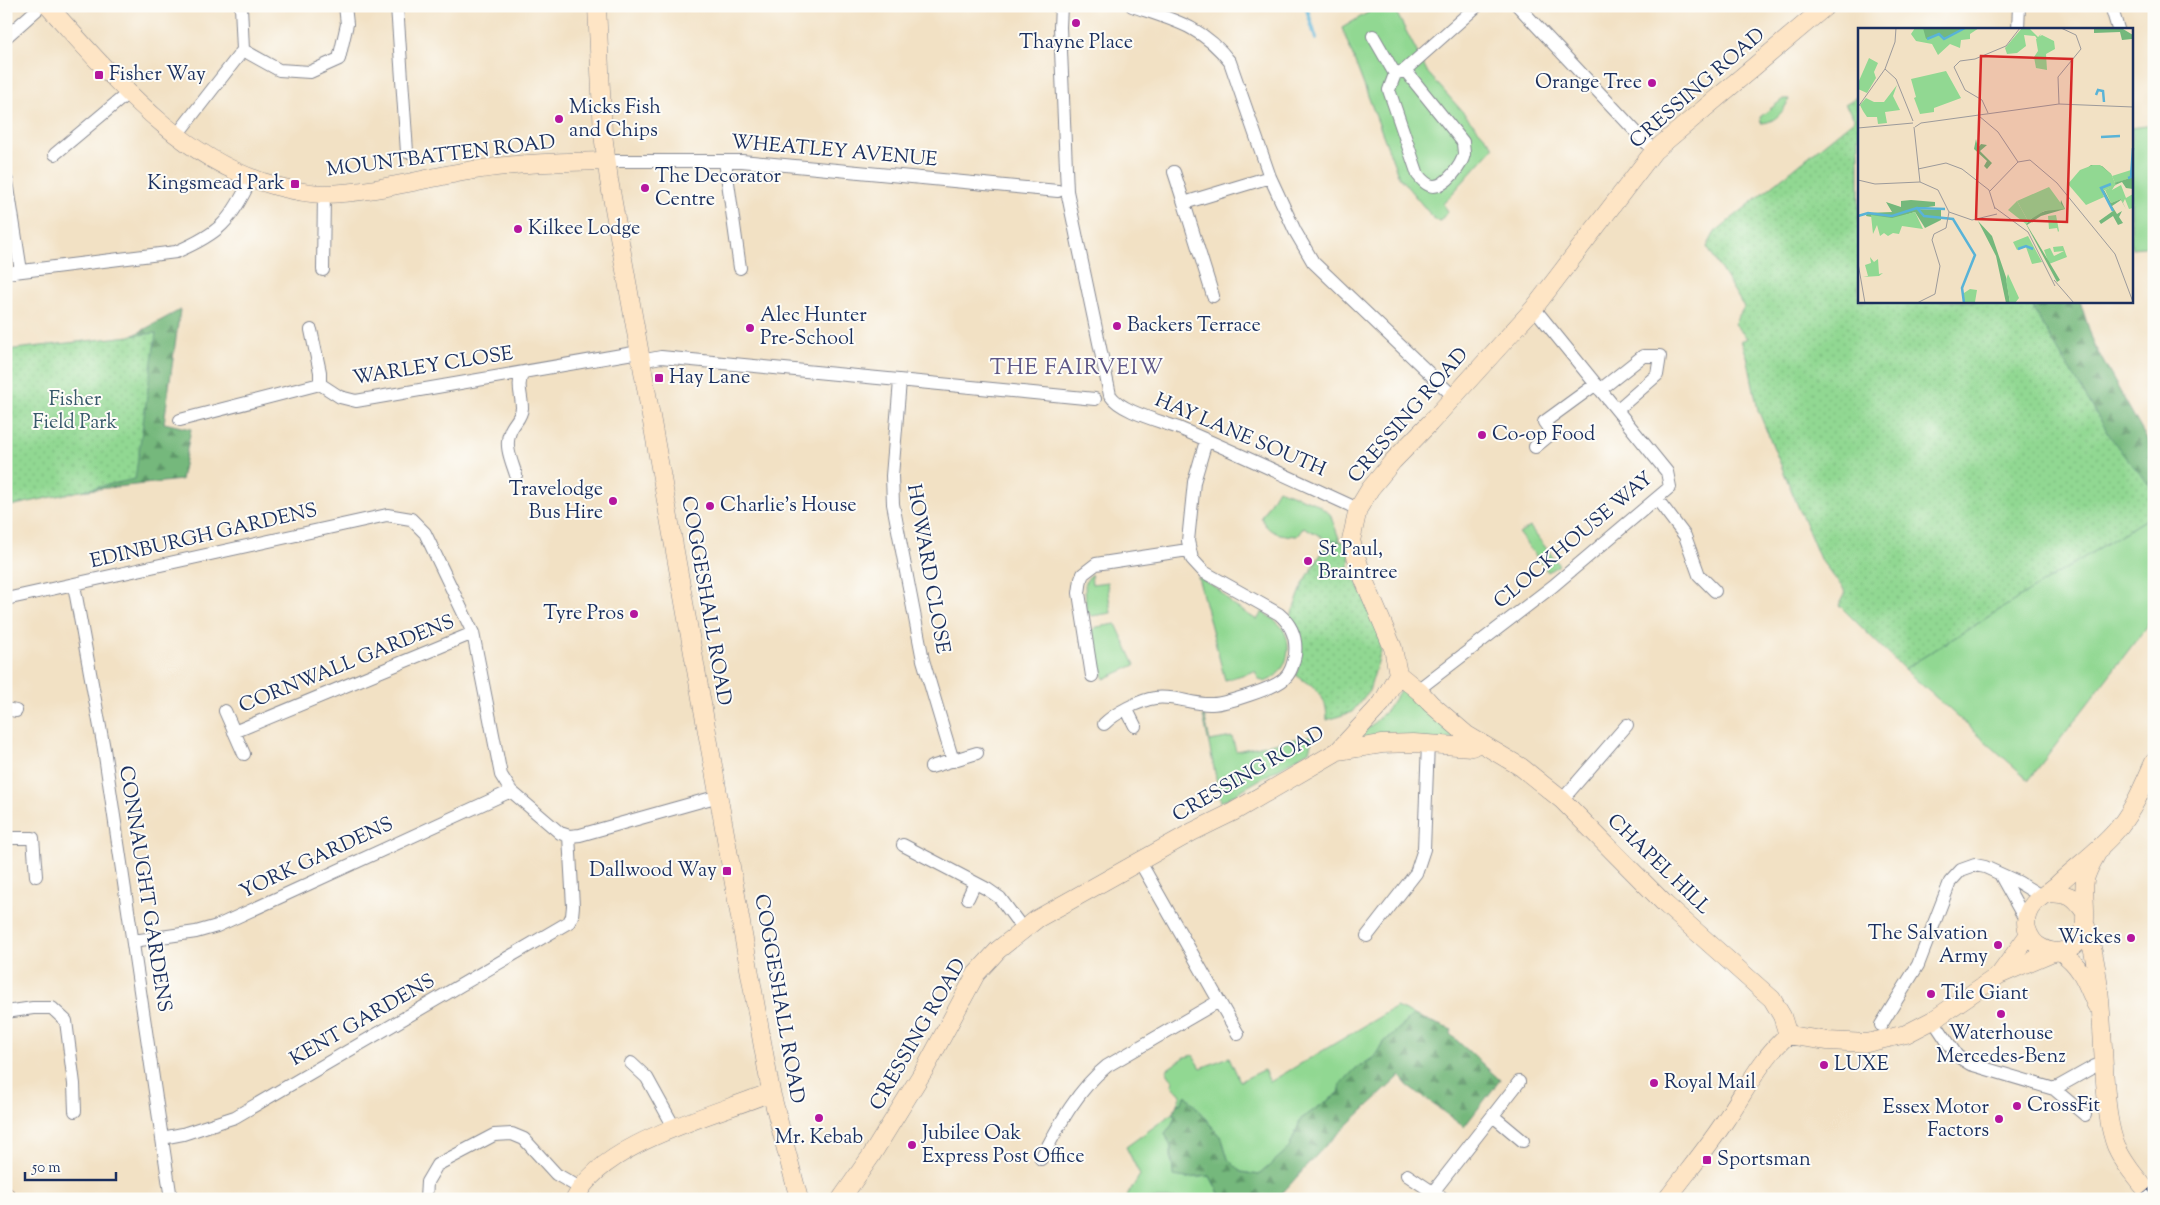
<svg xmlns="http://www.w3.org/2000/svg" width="2160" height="1205" font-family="'Sorts Mill Goudy',serif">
  <defs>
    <pattern id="forest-firs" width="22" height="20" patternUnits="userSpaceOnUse" patternTransform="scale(1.25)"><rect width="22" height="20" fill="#74b87c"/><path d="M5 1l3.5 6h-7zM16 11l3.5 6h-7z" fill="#5e9669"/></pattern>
    <pattern id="park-dots" width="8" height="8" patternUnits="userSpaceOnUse" patternTransform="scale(1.25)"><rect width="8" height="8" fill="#91d892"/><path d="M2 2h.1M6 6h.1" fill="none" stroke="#7cba80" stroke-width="1.8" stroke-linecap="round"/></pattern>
  </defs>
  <rect width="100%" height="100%" fill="#fdfcf7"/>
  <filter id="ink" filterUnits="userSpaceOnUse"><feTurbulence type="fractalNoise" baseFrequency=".02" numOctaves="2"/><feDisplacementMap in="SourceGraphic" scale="10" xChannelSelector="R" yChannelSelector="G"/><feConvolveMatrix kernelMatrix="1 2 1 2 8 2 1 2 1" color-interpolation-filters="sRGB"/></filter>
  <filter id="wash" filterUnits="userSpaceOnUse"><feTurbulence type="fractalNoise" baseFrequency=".0096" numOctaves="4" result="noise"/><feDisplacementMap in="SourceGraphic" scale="20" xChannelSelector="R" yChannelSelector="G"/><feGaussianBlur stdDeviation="1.12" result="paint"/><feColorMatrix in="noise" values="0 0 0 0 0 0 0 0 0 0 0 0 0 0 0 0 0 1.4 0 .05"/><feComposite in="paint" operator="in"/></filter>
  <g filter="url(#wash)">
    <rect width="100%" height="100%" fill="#f2e1c4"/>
    <path fill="#91d892" stroke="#568478" d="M1379,6H1393L1428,73L1494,147L1443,204L1448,211L1440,221L1435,220L1399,177L1342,28Z
      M1783,99H1789C1784,111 1775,123 1761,123L1760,117Z
      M2154,125V246L2131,248V128Z
      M1278,489L1315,503L1330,514L1340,541H1329L1304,527L1297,536C1281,535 1267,534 1261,517Z
      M2154,514V617L2029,780L1904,669Z
      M1530,527L1559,565L1548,572L1519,534Z
      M1091,574L1092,584L1107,582L1111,613L1092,616L1086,611L1085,583Z
      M1198,577L1218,589L1233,605L1257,620L1262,612C1270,617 1278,621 1283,629C1295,649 1285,676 1264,682L1258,678L1255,671L1225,680Z
      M1116,624L1135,665L1104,679L1102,669L1094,670L1091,631L1097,627Z
      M1401,689L1451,730L1455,739L1354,742L1387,710Z
      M1204,714L1210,741L1232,737L1236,751L1313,735L1309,751L1221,802L1203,715Z
      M1396,1007L1414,1015L1383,1043L1374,1057L1353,1071L1339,1093L1301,1119L1289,1149L1259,1175L1241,1172L1228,1159L1222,1139L1186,1095L1180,1104H1177L1181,1095L1172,1085L1173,1081L1166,1070L1185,1057L1193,1055L1201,1068L1229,1057L1240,1081L1264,1070L1270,1082Z
      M1173,1113L1175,1116L1172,1125L1165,1133L1171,1147V1161L1186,1178L1210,1176L1222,1199H1125L1140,1175L1126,1147Z"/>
    <path fill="url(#forest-firs)" stroke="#48746d" d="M2019,301H2080L2094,345L2154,452V496L2004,443Z
      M180,310L164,423L191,429L181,480L79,491L132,336Z
      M1414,1015L1452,1030L1450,1034L1500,1080L1464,1127L1407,1085L1400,1076L1323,1148L1277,1199H1222L1210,1176L1186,1178L1173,1176L1171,1147L1165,1133L1172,1125L1175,1116L1173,1113L1177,1104H1180L1186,1095L1222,1139L1228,1159L1241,1172L1259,1175L1289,1148L1301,1119L1339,1093L1341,1084L1353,1071L1375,1057L1383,1043Z"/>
    <path fill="url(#park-dots)" stroke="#568478" d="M1859,96V301H2033L2034,311L2113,441L2154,491V514L1904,669L1839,605L1846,592L1820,559L1758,410L1747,356L1741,341L1747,338L1734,324L1744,307L1707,247L1715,232L1855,119L1845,104Z
      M156,333L135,479L6,507V350Z
      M1329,541L1348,542L1350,552L1349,573L1357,583L1380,631L1381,652L1369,691L1352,712L1327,720C1327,694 1315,689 1296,675C1300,663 1305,639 1298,627C1296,624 1293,620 1290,618L1304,582Z"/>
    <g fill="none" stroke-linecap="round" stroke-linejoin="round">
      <path stroke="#59b3d7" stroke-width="4" d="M1306,6L1316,39"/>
    </g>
  </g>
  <g filter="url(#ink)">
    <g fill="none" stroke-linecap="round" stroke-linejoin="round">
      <g stroke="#868891" stroke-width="14">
        <path id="street" d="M397,6L407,152
          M1061,6L1060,27L1067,191L1110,395C1121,412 1161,421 1181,429C1240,454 1299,482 1358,509
          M1132,6C1173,20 1203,26 1230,62L1270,177L1295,231L1313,262L1454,397
          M1518,6L1654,151
          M2111,6L2118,29
          M2018,29L2019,6
          M1373,36L1395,74
          M6,37L41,6
          M243,50L279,70L310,72L339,59L347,24L345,6
          M1405,70L1463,142C1463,146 1464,150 1464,154C1462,165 1446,186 1434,186C1427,186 1422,180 1418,175L1389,90L1395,74L1405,70L1477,6
          M176,136L243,50L241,6
          M55,154L128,93
          M606,161H742L1058,191
          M725,161L740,268
          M1174,172L1184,203
          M7,181L21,271
          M323,270L324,194
          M6,273L176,252C220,233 230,222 251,179
          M1213,296L1184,203L1270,177
          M311,330L320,372V384
          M641,361L661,357L1095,399
          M900,381L892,476L893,504L923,660L953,761
          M1600,390L1643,356H1660L1657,375L1617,410
          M180,420L320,384L340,397L356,401L639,352
          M1535,447L1552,433L1544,422L1596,384
          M516,475C512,462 504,446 510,432C513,423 521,419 522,408C522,395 516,385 523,373
          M1657,499L1685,536L1699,575L1715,591
          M74,585L104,749L171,1199
          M6,599L387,515L411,519L425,533L473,633L501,775L511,791L560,833L569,836L573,906L572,916L569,922L235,1117L183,1134L162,1138
          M1092,676L1079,593L1081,579L1083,574L1096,564L1188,550
          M1420,692L1424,685L1553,586L1670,487L1667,472L1534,308
          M6,709L16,711
          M1127,710L1135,726
          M225,711L244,754
          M1104,724C1115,713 1140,700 1155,698C1174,695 1193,705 1212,704C1225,704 1275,688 1284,679C1291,673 1293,664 1295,655C1297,639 1292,625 1279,614L1204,572L1192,559L1188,541L1194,482L1206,441
          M234,732L473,633
          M931,767L977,753
          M1562,800L1627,725
          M569,836L580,835L719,796
          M6,838H33L36,876
          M903,845L987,889L1000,898L1023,929
          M2000,874L2026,921
          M968,898L975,883
          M1367,936L1416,873L1424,849L1428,743
          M133,941L196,932L217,926L511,791
          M1219,1001L1238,1034
          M6,1012L33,1008H52L66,1021L74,1084L75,1111
          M1933,1020L1957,1056L1970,1064L2054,1089L2085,1115
          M1881,1025L1918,965L1950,882L1961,870L1975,865L1985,867L2018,882L2041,896
          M631,1063L647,1078L674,1127
          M2054,1089L2095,1066
          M1493,1116L1523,1141
          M1041,1159C1059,1125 1077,1090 1107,1066L1219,1001L1140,862
          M1407,1175L1443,1199
          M1433,1192L1519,1082
          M426,1199L427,1182L437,1165L494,1135L512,1134L524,1139L556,1174L580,1188"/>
      </g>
      <g stroke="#868891" stroke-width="19">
        <path id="secondary" d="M48,6C114,78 179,160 276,186C291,190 309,194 325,194C375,193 424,178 474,170C518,163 562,162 606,161
          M597,6L603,134L609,180L771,1092L799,1199
          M1398,674L1420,692L1431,704L1467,735L1521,767L1562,800L1665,904L1772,999L1782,1016L1788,1035
          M1338,751L1382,744L1413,743L1472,747L1480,742
          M2101,846C2096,856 2087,869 2085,880C2081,903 2096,941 2065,950C2055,954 2046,951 2037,945C2031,940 2026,930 2026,922C2027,901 2047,895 2059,883C2079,864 2103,848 2120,826C2135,807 2144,784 2154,762
          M2049,893C2068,894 2073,895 2084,911
          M2086,926C2103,977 2101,1029 2105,1082C2107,1103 2108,1125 2116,1146C2125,1166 2140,1182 2154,1199
          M2061,952C2082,967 2086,982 2096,1005
          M2000,974L2029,934
          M6,1196L7,1199
          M575,1199C601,1142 716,1115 771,1092
          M841,1199L871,1156L926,1067L976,974L998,950L1037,919L1192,832L1233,812L1338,751L1382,703L1398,674L1393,648L1364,580L1351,541L1358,509L1370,489L1393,461L1430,423L1534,308L1654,151L1826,6
          M1667,1199C1687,1172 1709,1146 1727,1118C1746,1090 1762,1057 1788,1035L1828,1041L1867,1043L1906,1034L1933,1020L1999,975L2053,952"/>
      </g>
      <use href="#street" stroke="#fff" stroke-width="12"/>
      <use href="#secondary" stroke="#fee5c5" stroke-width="18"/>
      <g stroke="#1b2f5e" stroke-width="5.5">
        <path id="rail" d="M2141,1199L2154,1188"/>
      </g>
      <use href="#rail" stroke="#fdfcf7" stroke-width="4" stroke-dasharray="11" stroke-linecap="butt"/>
    </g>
  </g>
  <g fill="#b5179e" stroke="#fdfcf7" stroke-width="2">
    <circle cx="1076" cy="23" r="5"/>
    <rect x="94" y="70" width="10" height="10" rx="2.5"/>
    <circle cx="1652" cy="83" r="5"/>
    <circle cx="559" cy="119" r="5"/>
    <rect x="290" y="179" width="10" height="10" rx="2.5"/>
    <circle cx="645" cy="188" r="5"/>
    <circle cx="518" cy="229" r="5"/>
    <circle cx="1117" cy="326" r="5"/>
    <circle cx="750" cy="328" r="5"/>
    <rect x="654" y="373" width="10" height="10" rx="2.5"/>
    <circle cx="1482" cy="435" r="5"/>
    <circle cx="613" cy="501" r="5"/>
    <circle cx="710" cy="506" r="5"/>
    <circle cx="1308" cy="561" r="5"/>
    <circle cx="634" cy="614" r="5"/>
    <rect x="722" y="866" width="10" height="10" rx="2.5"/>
    <circle cx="2131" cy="938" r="5"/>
    <circle cx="1998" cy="945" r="5"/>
    <circle cx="1931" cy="994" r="5"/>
    <circle cx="2001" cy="1014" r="5"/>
    <circle cx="1824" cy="1065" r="5"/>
    <circle cx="1654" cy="1083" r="5"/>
    <circle cx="2017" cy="1106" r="5"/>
    <circle cx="819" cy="1118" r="5"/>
    <circle cx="1999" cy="1119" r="5"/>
    <circle cx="912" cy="1145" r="5"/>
    <rect x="1702" y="1155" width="10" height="10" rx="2.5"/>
  </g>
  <g text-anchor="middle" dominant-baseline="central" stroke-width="4" stroke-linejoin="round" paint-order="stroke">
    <g font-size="20" fill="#1b2f5e" stroke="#fdfcf7" text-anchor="start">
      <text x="1076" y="43" text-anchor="middle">Thayne Place</text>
      <text x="109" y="75">Fisher Way</text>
      <text x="1642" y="83" text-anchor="end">Orange Tree</text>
      <text x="569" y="108">Micks Fish<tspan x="569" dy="23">and Chips</tspan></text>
      <text x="655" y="177">The Decorator<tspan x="655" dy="23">Centre</tspan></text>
      <text x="285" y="184" text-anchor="end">Kingsmead Park</text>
      <text x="528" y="229">Kilkee Lodge</text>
      <text x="760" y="316">Alec Hunter<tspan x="760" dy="23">Pre-School</tspan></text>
      <text x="1127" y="326">Backers Terrace</text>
      <text x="669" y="378">Hay Lane</text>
      <text x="1492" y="435">Co-op Food</text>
      <text x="603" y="490" text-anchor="end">Travelodge<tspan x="603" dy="23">Bus Hire</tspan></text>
      <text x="720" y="506">Charlie's House</text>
      <text x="1318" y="550">St Paul,<tspan x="1318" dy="23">Braintree</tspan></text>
      <text x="624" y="614" text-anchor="end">Tyre Pros</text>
      <text x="717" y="871" text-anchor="end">Dallwood Way</text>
      <text x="1988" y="934" text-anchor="end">The Salvation<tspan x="1988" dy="23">Army</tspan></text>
      <text x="2121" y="938" text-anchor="end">Wickes</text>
      <text x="1941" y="994">Tile Giant</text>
      <text x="2001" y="1034" text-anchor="middle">Waterhouse<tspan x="2001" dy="23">Mercedes-Benz</tspan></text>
      <text x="1834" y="1065">LUXE</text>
      <text x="1664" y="1083">Royal Mail</text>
      <text x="2027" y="1106">CrossFit</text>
      <text x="1989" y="1108" text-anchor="end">Essex Motor<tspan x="1989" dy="23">Factors</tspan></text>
      <text x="922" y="1134">Jubilee Oak<tspan x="922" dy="23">Express Post Office</tspan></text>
      <text x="819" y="1138" text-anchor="middle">Mr. Kebab</text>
      <text x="1717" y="1160">Sportsman</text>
    </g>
    <g font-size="20" fill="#1b2f5e" stroke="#fdfcf7">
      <text transform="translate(1698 89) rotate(-41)">CRESSING ROAD</text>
      <text transform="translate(834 152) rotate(5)">WHEATLEY AVENUE</text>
      <text transform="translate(441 157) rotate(-7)">MOUNTBATTEN ROAD</text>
      <text transform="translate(433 367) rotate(-9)">WARLEY CLOSE</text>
      <text transform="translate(1409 416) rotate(-49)">CRESSING ROAD</text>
      <text transform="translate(1240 436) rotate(23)">HAY LANE SOUTH</text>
      <text transform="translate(204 537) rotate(-13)">EDINBURGH GARDENS</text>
      <text transform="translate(1574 541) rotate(-40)">CLOCKHOUSE WAY</text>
      <text transform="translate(927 569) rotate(80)">HOWARD CLOSE</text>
      <text transform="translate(705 601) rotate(80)">COGGESHALL ROAD</text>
      <text transform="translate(347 665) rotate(-22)">CORNWALL GARDENS</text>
      <text transform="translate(1249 775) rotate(-30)">CRESSING ROAD</text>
      <text transform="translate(317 859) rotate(-25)">YORK GARDENS</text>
      <text transform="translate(1658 865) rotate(44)">CHAPEL HILL</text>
      <text transform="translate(144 889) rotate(81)">CONNAUGHT GARDENS</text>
      <text transform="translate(778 999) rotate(80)">COGGESHALL ROAD</text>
      <text transform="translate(363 1021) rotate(-30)">KENT GARDENS</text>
      <text transform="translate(919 1035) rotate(-60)">CRESSING ROAD</text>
    </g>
    <g font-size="20" fill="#38596b" stroke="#fdfcf7">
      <text x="75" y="400">Fisher<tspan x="75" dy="23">Field Park</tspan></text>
    </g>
    <g font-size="22" letter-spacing="1" fill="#5e5787" stroke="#fdfcf7">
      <text x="1077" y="369">THE FAIRVEIW</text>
    </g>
  </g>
  <g transform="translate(1858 28)">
    <rect width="275" height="275" fill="#f2e1c4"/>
    <path d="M164,0H171L180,9L183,6L180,12L177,8L166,7L168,18L159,25L149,26L147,20ZM273,142L272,150L257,155L254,148ZM257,157L254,162L263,157L268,170L275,166V180L271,181L267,171L265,175L263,171L253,175L247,162ZM159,173L170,193L168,196L150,182ZM198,187L201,203L200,204L199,200L191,201L190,188ZM170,208L184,234L174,236L168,219L159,222L155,214ZM205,218L209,229L191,236L186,222L192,220L196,228L206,223L196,224L195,219Z" fill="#91d892"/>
    <path d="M57,0H119L79,18L57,4ZM236,0L265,1L275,7L274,11L264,12L262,4L236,5ZM118,111L120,120L123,116L129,117L122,123L134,135L129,141L126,138L129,133L116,121ZM233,137L244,138L253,146L256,155L272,150L274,141L275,161L268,160L264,154L246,162L253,175L263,171L268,181L263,172L254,178L259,186L264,183L261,189L265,195L260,197L255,188L243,196L241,193L255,183L244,164L210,156ZM53,172L77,174V178L57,181L83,182V192L67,200L57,184L32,192L8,188L9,185L34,184L28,174L43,179V173ZM203,172L207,181L183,188L169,197L202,252L199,254L168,196L178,186L202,178ZM120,193L134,208L148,249L152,275H148L138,228Z" fill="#74b87c"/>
    <path d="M57,0H65L68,11L81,6L86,11L107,0H121L112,6V11L103,12L102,20L92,16L80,27L74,16L58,13L53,6ZM184,7L196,13L197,21L188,26L189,42L178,40L176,29L180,23L178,11ZM11,30L20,35L16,44L18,50L9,65L0,61V55ZM88,43L103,70L76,80V84L62,86L56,70L58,69L53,51ZM39,57L35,68L42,82L27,84L29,95L20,96L19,89H9L5,83L2,77L8,70L16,74H26ZM235,137H242L253,146L258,157L244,163L246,169L228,177L210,156L222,142ZM191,159L207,181L186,183L170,193L159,173ZM57,184L65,201L44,198L41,206L35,205L30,208L26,205L22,208L19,197L15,206L13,187L34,190ZM12,229L16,234L20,231L21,246L25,245L21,248L5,249L10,248L7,237L13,235ZM150,246L161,270L157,275H152L148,252ZM112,261L119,262L117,274L106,275V265Z" fill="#91d892"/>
    <path fill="none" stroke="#59b3d7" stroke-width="2.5" d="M69,11L81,6L86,11L107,0M238,67L240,62L245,63L246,74M243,109L262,108M270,150L273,149L275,120M253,156L243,160L255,183M59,180L87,181M0,188L10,185L34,188L59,180L66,188L95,191L117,227L104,260L106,275M160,221L168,218L175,221"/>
    <path fill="none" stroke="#9c9a9b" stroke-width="1" d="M27,41L38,51L55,93M201,76L200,49L223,21L218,7L203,0M0,79L27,41L37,14L38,0M130,85L124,72L107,62L96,39L102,33L117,31L148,18L162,0M121,88L140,104L160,134M57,99L63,95L201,76L275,79M0,100L55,95M160,134L172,132L199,155L257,226L275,274M60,141L88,135L104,141L131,162L137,181M0,152L17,156L62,154L56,99M62,154L80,162L91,184M132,163L160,134M136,179L170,204L197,258M91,184L114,192L139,186M0,235L7,275M196,252L216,275M59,275L77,266L82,238L74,212L76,206L88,200L91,184"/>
    <path fill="#d62828" fill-opacity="0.15" stroke="#d62828" stroke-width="2.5" d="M123,28L214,31L209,194L118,191Z"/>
    <rect width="275" height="275" fill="none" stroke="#1b2f5e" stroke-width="2.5"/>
  </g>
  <rect width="2160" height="1205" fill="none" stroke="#fdfcf7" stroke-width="25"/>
  <path d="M25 1172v8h91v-8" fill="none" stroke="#1b2f5e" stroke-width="2.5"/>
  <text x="32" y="1172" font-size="15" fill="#1b2f5e" stroke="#fdfcf7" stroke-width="4" paint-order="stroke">50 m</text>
</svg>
